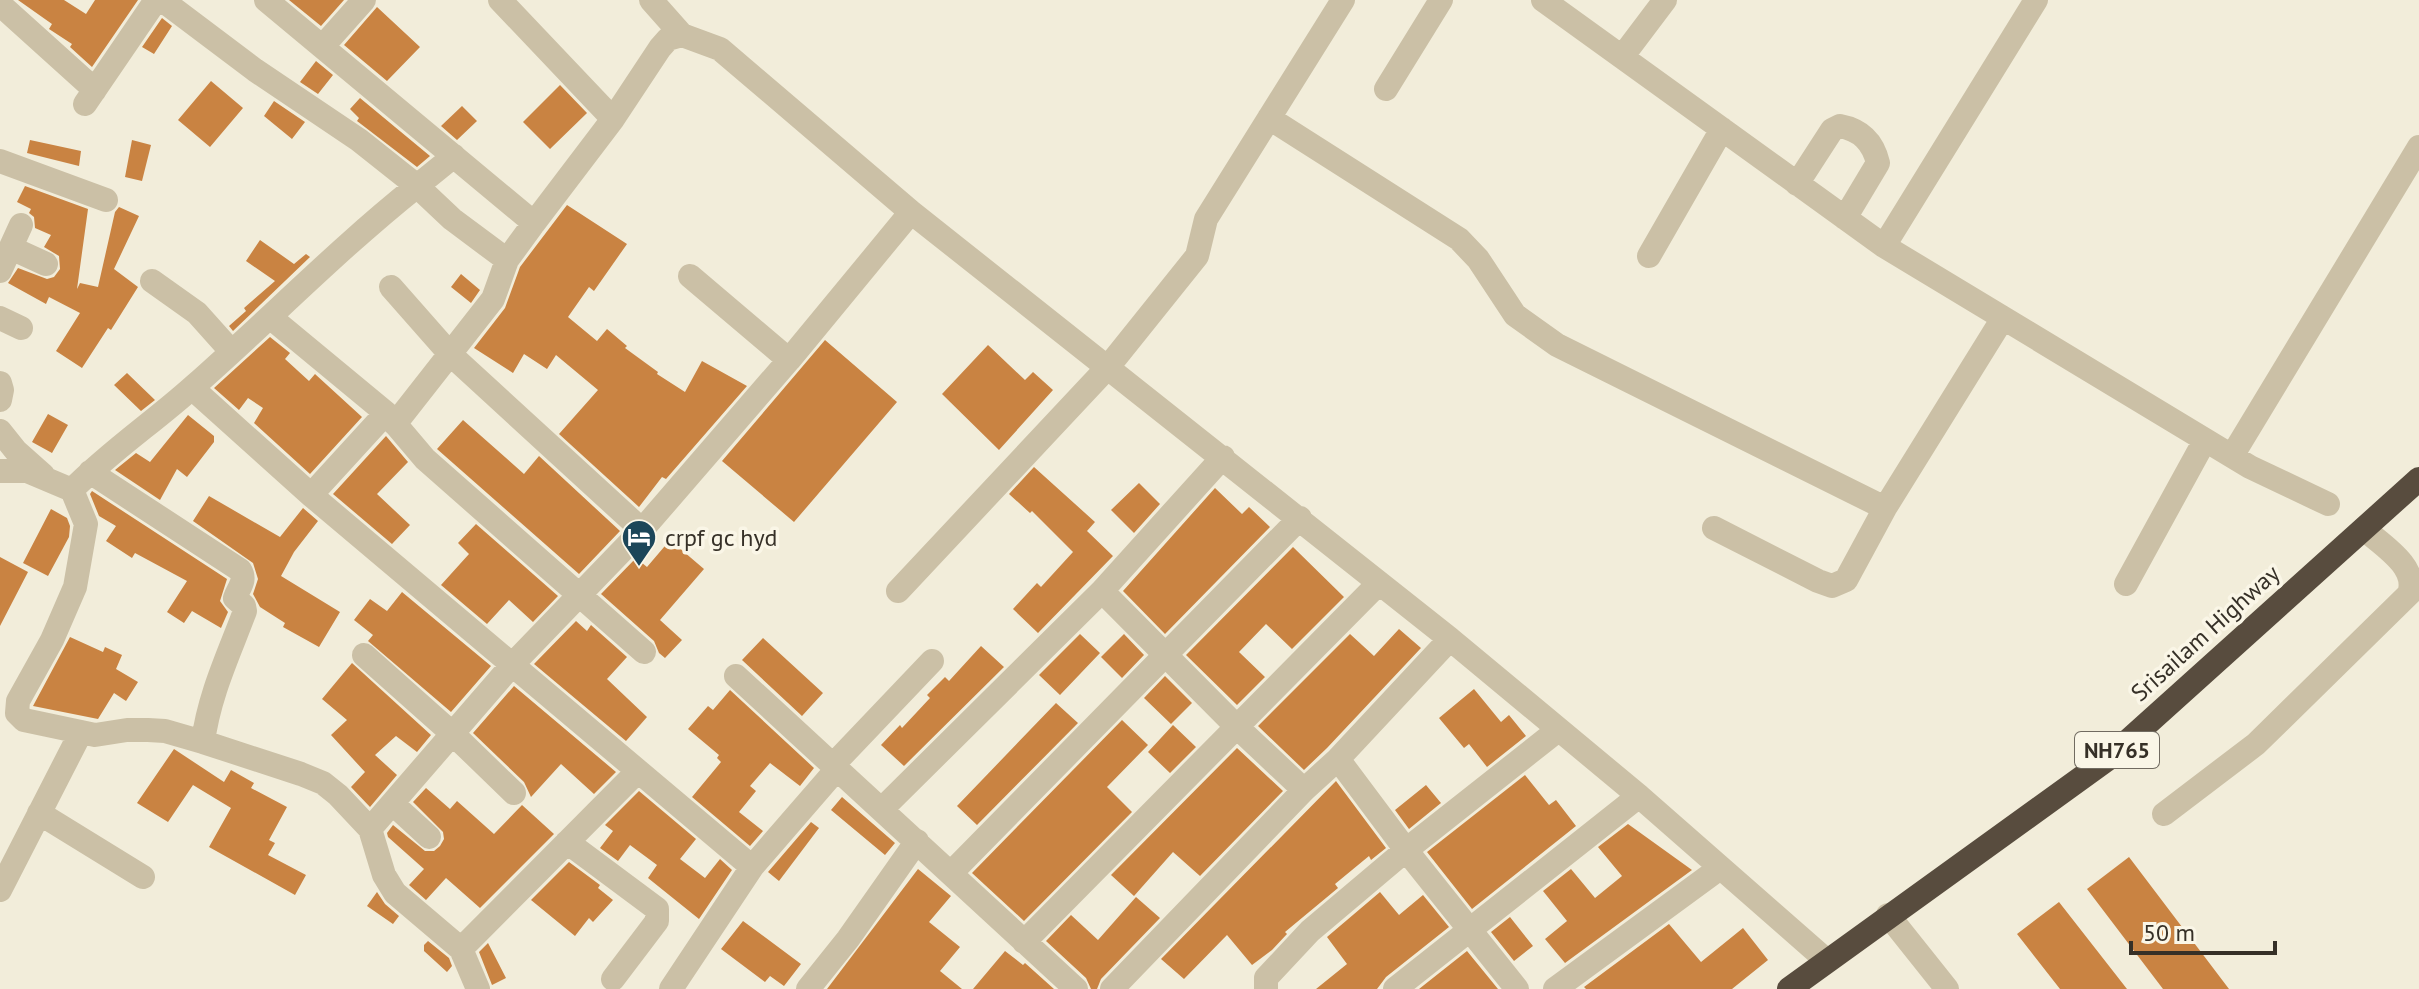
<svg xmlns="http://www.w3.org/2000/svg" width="2419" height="989" font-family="'PT Sans',sans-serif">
  <rect width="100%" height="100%" fill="#f2edda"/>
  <path fill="#c98342" d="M18,0H64L86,14L95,0H138L92,67L70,47L72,44L49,29L52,24Z
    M289,0H344L321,26Z
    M377,7L420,47L387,81L344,45Z
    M162,18L172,26L154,54L142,47Z
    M316,61L333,75L318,94L300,82Z
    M211,81L243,108L210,147L178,120Z
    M560,85L587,113L550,149L523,122Z
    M360,98L430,156L417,167L357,121L359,118L350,109Z
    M274,101L305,122L292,139L264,116Z
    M462,106L477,121L457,140L441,126Z
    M30,140L81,151L79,166L27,153Z
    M132,140L151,145L142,181L125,177Z
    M25,186L88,209L77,289L80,283L98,287L115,212L119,207L139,216L114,269L138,287L111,330L108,328L82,368L56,351L80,313L49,297L46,304L8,283L18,268L47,279L54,277L60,269L59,256L44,247L51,235L35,228L34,217L29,213L31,209L17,202Z
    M567,205L627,244L594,291L589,287L568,317L597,341L607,329L627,346L625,348L658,372L657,374L685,392L702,361L747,386L666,479L662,477L639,507L559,434L598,390L556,355L547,369L524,354L513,373L474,348L505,308L520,267Z
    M260,240L294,264L306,254L310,257L233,331L229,326L246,311L244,308L275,281L246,261Z
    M461,274L480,290L471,303L451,287Z
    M270,337L290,353L285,359L309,381L315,374L362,417L310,474L254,423L263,408L248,398L239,410L214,388Z
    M825,340L897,402L794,522L722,461Z
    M988,345L1025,380L1033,372L1053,390L999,450L942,394Z
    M127,373L155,400L141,411L114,385Z
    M48,414L68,425L52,453L32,442Z
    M188,415L214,436V442L187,477L177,469L160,500L115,470L136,453L150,462Z
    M463,420L524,474L539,456L620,531L579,574L437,449Z
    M386,436L408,462L377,494L410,525L392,544L333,494Z
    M1034,467L1095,522L1087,531L1113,556L1038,633L1013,609L1037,583L1041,587L1073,552L1032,511L1030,513L1009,494Z
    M1139,483L1160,504L1134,533L1111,510Z
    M1215,488L1242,514L1249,507L1270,527L1165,634L1123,591Z
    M92,491L227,579L220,601L228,612L221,628L192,611L184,623L167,612L187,581L135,553L132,558L106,541L116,526L99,516L90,494Z
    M209,496L280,537L303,508L318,521L294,552L281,576L340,612L319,647L283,627L285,623L260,607L253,594L258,579L253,563L193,521Z
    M51,509L67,518L70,526L69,537L48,576L23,563Z
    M476,524L558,596L533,622L509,600L487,624L441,585L469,554L458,543Z
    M670,540L704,569L660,620L682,640L665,658L659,653L654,641L601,594L636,558L647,567Z
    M1293,547L1344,597L1292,649L1266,624L1239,652L1265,677L1237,705L1186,655Z
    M0,557L28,572L0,626Z
    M402,592L491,666L451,712L368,641L373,635L354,620L370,599L387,611Z
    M576,621L587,631L591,625L627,657L607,679L647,717L626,741L534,664Z
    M1399,629L1421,648L1327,748L1304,770L1258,726L1350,634L1374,656Z
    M1080,634L1100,653L1060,695L1039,675Z
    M1124,634L1144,655L1122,678L1101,657Z
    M70,637L103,652L105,647L122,655L116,669L138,682L126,701L114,693L98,719L33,706Z
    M763,638L823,693L802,716L742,660Z
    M981,646L1004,667L904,766L881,745L900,725L902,728L930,698L927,695L945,677L949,681Z
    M352,663L431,735L417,752L396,736L375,755L397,775L370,807L351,787L365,772L331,735L347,720L322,699Z
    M1165,676L1192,703L1171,724L1144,698Z
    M514,686L616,772L594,794L561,764L531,797L524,782L473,733Z
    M1474,689L1501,722L1509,715L1526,736L1487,767L1469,744L1464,748L1439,718Z
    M730,690L814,768L800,786L770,763L750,786L756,791L739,812L763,831L750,846L692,797L721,762L717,758L719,755L688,729L708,706L713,710Z
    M1056,703L1078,723L977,825L957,806Z
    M1122,720L1148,745L1107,787L1132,812L1024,921L972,873Z
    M1173,725L1196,747L1170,773L1148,752Z
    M1237,748L1283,791L1200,876L1173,852L1134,896L1111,875Z
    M174,749L224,782L231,770L254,783L251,788L287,807L269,840L275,843L268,855L306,875L295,895L209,847L231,808L193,785L168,822L137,803Z
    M1525,775L1549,805L1556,800L1576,826L1472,909L1427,852Z
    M1336,781L1386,848L1371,860L1369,856L1335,884L1338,888L1285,932L1287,934L1272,950L1252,965L1227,935L1184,979L1161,959Z
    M1426,785L1441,803L1409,829L1395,810Z
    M426,788L450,809L457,801L494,834L522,805L554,834L480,908L446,878L426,900L409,885L424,869L388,837L387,833L393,825L425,851H434L440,846L444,839L443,832L413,802Z
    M639,791L696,839L680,859L705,878L720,859L732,870L699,919L648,878L657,865L630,845L618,861L600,848L613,831L605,825Z
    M842,797L895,843L885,855L831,810Z
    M811,822L819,828L779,881L768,872Z
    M1628,824L1692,870L1565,963L1545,939L1567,921L1543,891L1571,869L1595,898L1622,876L1598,847Z
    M2129,857L2229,989H2163L2087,889Z
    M569,862L600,885L598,888L613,900L593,922L589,918L575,936L531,900Z
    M918,869L951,896L929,922L960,947L940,971L962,989H827Z
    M377,892L385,904L399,916L393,924L367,906Z
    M1380,892L1399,915L1423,895L1449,927L1386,977L1377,989H1316L1347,964L1327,937Z
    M1136,897L1160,918L1101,979L1097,989H1091L1086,978L1046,941L1071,915L1098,940Z
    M2059,902L2127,989H2060L2017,934Z
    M1510,917L1533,946L1514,961L1491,932Z
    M743,921L801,964L784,986L770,976L765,982L721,949Z
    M1669,924L1701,962L1743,928L1768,960L1732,989H1586L1584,987Z
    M428,941L449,958L452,966L447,972L424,951V945Z
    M488,943L506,978L492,985L479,952Z
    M1005,951L1023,965L1025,963L1054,989H973Z
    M1467,951L1498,989H1419Z"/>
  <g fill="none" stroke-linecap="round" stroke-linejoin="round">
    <path stroke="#cbc0a6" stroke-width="24" d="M162,0L255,70L359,140L417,186L454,156
      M266,0L534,223L613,119L660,48L668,39L682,35
      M500,0L613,119
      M1543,0L1884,246L2250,467L2328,504
      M4,8L95,90
      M323,46L364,0
      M1622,57L1665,0
      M1386,89L1441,0
      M85,104L156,0
      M1269,118L1459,239L1478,259L1515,315L1557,345L1885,508
      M0,161L106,200
      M1797,184L1832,130L1840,126C1861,130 1873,142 1878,163L1845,218
      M911,212L1450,639L1639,796L1826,960
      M1884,246L2036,0
      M11,248L46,264
      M1649,256L1722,129
      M0,271L21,225
      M690,276L789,360
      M152,281L197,313L231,351
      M391,287L450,354L642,530
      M270,317L386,413L425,459L644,652
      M0,318L21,328
      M0,383L2,390L0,400
      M192,388L311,495L752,867L671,989
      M395,424L493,299L507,260
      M0,431L16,451L43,475
      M2232,456L2419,147
      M0,471H27L72,490L86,524L75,587L52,640L18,701L17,713L24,720L95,735L127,730H148L165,731L203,742
      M90,472L240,570C247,581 238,588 235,598L244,606L245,611C229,654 209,695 203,742L301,774L323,783L338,795L370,829L384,875L395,893L461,949L478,989
      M72,490C109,452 154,422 194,386C269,320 339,248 417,186L452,219L507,260L534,223
      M311,495L386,413
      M1714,528L1818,581L1832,586L1846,580L1885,508L2003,318
      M2126,584L2205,440
      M898,591L1108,367L1197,256L1206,219L1343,0
      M1102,591L1237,727L1304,790
      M364,655L454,735L514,793
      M736,676L1076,989
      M1338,759L1406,850L1517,989
      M832,766L932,661
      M393,804L429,837
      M882,809L1102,591L1223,457
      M39,813L143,877
      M2164,814L2256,744L2409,594C2419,567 2382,545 2364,529
      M370,829L511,666L642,530L789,360L911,212L720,49L682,35L651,0
      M567,842L657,909V921L613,979
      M752,867L836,770
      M952,872L1300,518
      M0,890L81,732
      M1888,915L1947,989
      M1024,942L1379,583
      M461,949L637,772
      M808,989L848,939L917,841
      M1112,989L1304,790L1338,759L1450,639
      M1266,989V978L1310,931L1406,850L1558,730
      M1395,989L1639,796
      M1555,989L1720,868"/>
    <path stroke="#584c3e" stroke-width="24" d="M1789,989L2109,758L2419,479"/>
  </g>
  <defs>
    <g id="hotel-pin" transform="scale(1.8)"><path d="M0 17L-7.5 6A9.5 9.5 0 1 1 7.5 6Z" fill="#1c4659" stroke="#faf6e7"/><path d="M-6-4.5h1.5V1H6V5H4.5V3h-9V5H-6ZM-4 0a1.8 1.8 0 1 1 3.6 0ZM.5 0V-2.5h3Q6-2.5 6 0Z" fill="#fff"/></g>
  </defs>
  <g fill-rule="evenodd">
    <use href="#hotel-pin" x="639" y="537"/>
  </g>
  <g text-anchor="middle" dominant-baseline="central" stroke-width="7" stroke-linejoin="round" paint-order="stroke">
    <rect fill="#faf6e7" stroke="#716b61" stroke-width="2" x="2075" y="732" width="84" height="36" rx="6"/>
    <g font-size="22" font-weight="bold" fill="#363027">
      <text x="2117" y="750">NH765</text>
    </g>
    <g font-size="24" fill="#363027" stroke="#faf6e7" text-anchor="start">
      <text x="665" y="537">crpf gc hyd</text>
    </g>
    <g font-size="24" fill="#363027" stroke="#faf6e7">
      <text transform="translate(2205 633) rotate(-42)">Srisailam Highway</text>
    </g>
  </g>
  <path d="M2131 941v12h144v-12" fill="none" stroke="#363027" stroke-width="4"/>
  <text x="2143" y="941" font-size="24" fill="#363027" stroke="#faf6e7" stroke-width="6" paint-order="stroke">50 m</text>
</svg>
